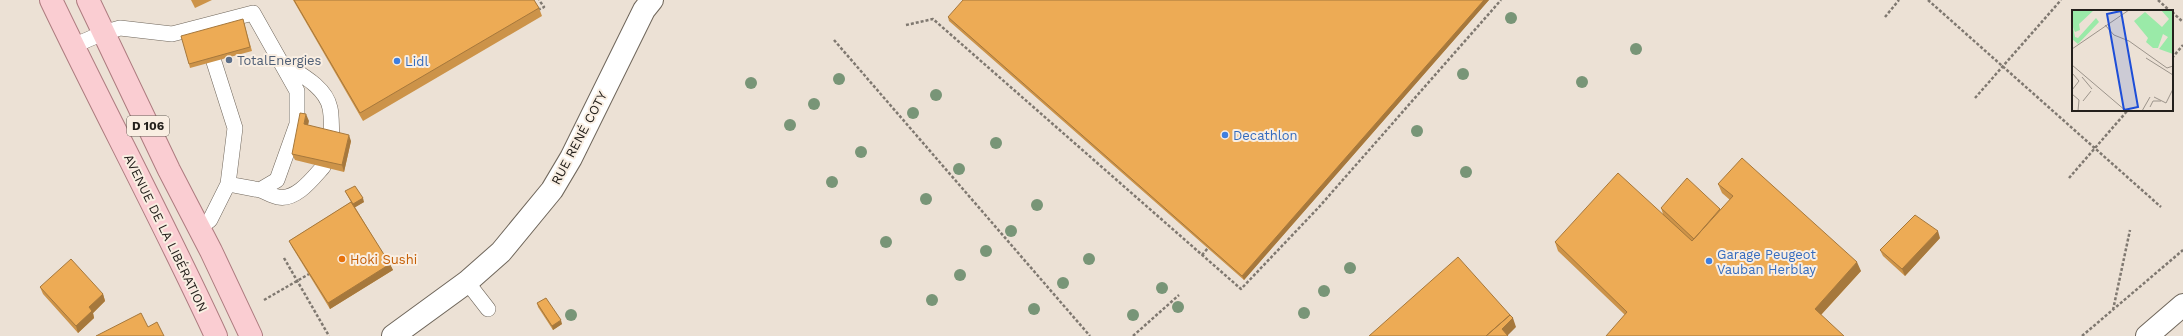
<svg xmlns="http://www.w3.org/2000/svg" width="2183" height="336" font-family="'Work Sans',sans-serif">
  <rect width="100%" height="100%" fill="#ece1d5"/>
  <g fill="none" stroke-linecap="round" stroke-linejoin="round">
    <g stroke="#6f665b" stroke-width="16">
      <path id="lane" d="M203,26L253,13L297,91V124L277,180L260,190L228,184
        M73,46L103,33L120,28L172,34L203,26L206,33
        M283,63C300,74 326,87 330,108C332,117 331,128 332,137
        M260,190C266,192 272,196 278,197C296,201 313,178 323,167
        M198,228L210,220L228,184L235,128L214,62
        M467,282L488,309"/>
    </g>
    <g stroke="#6f665b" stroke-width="24">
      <path id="street" d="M393,336L467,282L501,252L552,190L571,158L644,10L652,0"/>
    </g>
    <g stroke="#6f665b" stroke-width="24">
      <path id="secondary" d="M2147,336L2183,305"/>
    </g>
    <g stroke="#ad7b7f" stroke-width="24">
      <path id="primary" d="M51,0C105,113 164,223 216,336
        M88,0L169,170L211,251L251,336"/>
    </g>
    <path stroke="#7f7870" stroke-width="2.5" stroke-dasharray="3 2" stroke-linecap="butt" d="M1928,0L2161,207
      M2158,0L2170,11
      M538,10L544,7L539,0
      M2172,12L2183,22
      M1885,17L1899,0
      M906,25L933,19L1241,289L1319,207L1501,0
      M834,40L1090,336
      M2172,58L2183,45
      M1975,98L2061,0
      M2069,178L2128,110
      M1202,255L1208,248
      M284,258L329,336
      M264,300L309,274
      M2113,310L2130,230
      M1133,336L1179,295
      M2082,336L2183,250"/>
    <use href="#lane" stroke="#fff" stroke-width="15"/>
    <use href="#street" stroke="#fff" stroke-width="22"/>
    <use href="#secondary" stroke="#fff" stroke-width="22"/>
    <use href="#primary" stroke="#facdd2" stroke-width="22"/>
  </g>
  <g fill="#789577">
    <circle cx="1511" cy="18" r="6"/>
    <circle cx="1636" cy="49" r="6"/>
    <circle cx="1463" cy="74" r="6"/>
    <circle cx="839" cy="79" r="6"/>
    <circle cx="1582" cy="82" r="6"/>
    <circle cx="751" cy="83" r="6"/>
    <circle cx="936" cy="95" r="6"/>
    <circle cx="814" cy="104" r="6"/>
    <circle cx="913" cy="113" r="6"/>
    <circle cx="790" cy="125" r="6"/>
    <circle cx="1417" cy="131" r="6"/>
    <circle cx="996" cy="143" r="6"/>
    <circle cx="861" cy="152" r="6"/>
    <circle cx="959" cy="169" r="6"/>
    <circle cx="1466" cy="172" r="6"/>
    <circle cx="832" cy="182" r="6"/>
    <circle cx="926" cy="199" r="6"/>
    <circle cx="1037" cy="205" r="6"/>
    <circle cx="1011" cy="231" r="6"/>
    <circle cx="886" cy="242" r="6"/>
    <circle cx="986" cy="251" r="6"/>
    <circle cx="1089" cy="259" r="6"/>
    <circle cx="1350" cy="268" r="6"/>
    <circle cx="960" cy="275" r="6"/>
    <circle cx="1063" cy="283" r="6"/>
    <circle cx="1162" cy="288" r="6"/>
    <circle cx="1324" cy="291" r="6"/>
    <circle cx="932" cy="300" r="6"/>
    <circle cx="1178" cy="307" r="6"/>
    <circle cx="1034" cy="309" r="6"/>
    <circle cx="1304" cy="313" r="6"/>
    <circle cx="571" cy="315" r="6"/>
    <circle cx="1133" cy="315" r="6"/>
  </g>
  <path fill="#cc9349" d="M191,0H212L195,8Z
    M293,0H534L539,8L542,16L363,121Z
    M1489,0L1244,280L949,21L948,17Z
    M244,23L252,51L190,68L189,64Z
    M309,121L308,125L351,141L344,172L295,160L292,154Z
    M1718,184L1861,271L1821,315H1625L1558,251L1555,242L1663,214L1661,208L1720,210L1730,200L1722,193Z
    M345,191L364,202L355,207L393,270L330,309L292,247L289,241L351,202Z
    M1940,238L1905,276L1883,256L1880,250Z
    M40,287L103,294L105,301L93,313L94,318L78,333L43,294Z
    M537,303L562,324L553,330L538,307Z"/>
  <path fill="#a6783c" d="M1484,0H1489L1244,280L1242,276Z
    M306,114L309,121L306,131L304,124Z
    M349,135L351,141L344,172L342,165Z
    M363,198L364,202L354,208L352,204Z
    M1938,231L1940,238L1905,276L1902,269Z
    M1857,262L1861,271L1818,318L1815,309Z
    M390,264L393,270L330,309L328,303Z
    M103,294L105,301L93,313L94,318L78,333L76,326L89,307Z
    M1513,318L1516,327L1507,336H1487Z
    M561,320L562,324L553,330L552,326Z"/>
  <path fill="#edab55" stroke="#a6783c" d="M294,0H534L539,8L360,113Z
    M963,0H1484L1242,276L948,17Z
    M243,19L250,47L189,64L181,36Z
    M300,113L306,114L304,124L349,135L342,165L292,154Z
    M1742,158L1857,262L1815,309L1844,336H1606L1627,312L1555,242L1618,173L1692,241L1733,196L1718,184Z
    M1687,178L1720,209L1694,239L1661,208Z
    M355,186L363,198L353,204L345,191Z
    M351,202L390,264L328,303L289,241Z
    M1915,215L1938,231L1902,269L1880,250Z
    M1458,257L1510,315L1486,336H1369Z
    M71,259L103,294L89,307L92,311L76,326L40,287Z
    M546,298L561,320L552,326L537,303Z
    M141,313L148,327L157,322L164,336H96Z
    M1510,315L1513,318L1502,329L1508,336H1486Z"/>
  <circle fill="#5c6f8a" stroke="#f9eee2" stroke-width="1.5" cx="229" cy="60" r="4"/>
  <g fill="#3f7fe0" stroke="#f9eee2" stroke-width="1.5">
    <circle cx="397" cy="61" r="4"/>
    <circle cx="1225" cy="135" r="4"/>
    <circle cx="1709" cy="261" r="4"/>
  </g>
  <circle fill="#e8710a" stroke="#f9eee2" stroke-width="1.5" cx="342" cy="259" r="4"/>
  <g text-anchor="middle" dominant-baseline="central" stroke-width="4" stroke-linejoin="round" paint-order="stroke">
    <rect fill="#f9eee2" stroke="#645e57" stroke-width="1" x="127" y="116" width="42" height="20" rx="3"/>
    <g font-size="12" font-weight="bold" fill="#24201c">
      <text x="148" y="126">D 106</text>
    </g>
    <g font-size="13" fill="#4e5e75" stroke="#f9eee2" text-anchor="start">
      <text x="237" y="60">TotalEnergies</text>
    </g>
    <g font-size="13" fill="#366cbe" stroke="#f9eee2" text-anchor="start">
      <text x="405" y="61">Lidl</text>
      <text x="1233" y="135">Decathlon</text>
      <text x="1717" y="254">Garage Peugeot<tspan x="1717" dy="15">Vauban Herblay</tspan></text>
    </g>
    <g font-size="13" fill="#24201c" stroke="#f9eee2">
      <text transform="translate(579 138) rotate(-62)">RUE RENÉ COTY</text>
      <text transform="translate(166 233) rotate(64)">AVENUE DE LA LIBÉRATION</text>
    </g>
    <g font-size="13" fill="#c56008" stroke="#f9eee2" text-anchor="start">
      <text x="350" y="259">Hoki Sushi</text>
    </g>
  </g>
  <g transform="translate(2072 10)">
    <rect width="101" height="101" fill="#ece1d5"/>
    <path d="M0,0H22L7,14L8,20L3,22L1,17L3,27L6,28L24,8L27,12L6,34L0,29ZM89,0L101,1V44L87,39L96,27L91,24L86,38H81L74,32L76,28L62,11L73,2L90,17L97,9Z" fill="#9aeaa8"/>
    <path fill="none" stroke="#9c948b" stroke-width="1" d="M33,15L42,25L57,31L95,58L101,56M0,39L57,0M74,48L101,65M0,55L54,101M0,63L7,71L0,80M10,67L20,79M0,84L7,90L6,101M82,87L94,93M11,91L19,81M94,93L101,79M78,97L81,91H89M70,101L78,87"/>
    <path fill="#1d4ed8" fill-opacity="0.15" stroke="#1d4ed8" stroke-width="2" d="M49,1L66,97L52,100L35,4Z"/>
    <rect width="101" height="101" fill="none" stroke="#24201c" stroke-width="2"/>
  </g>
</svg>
